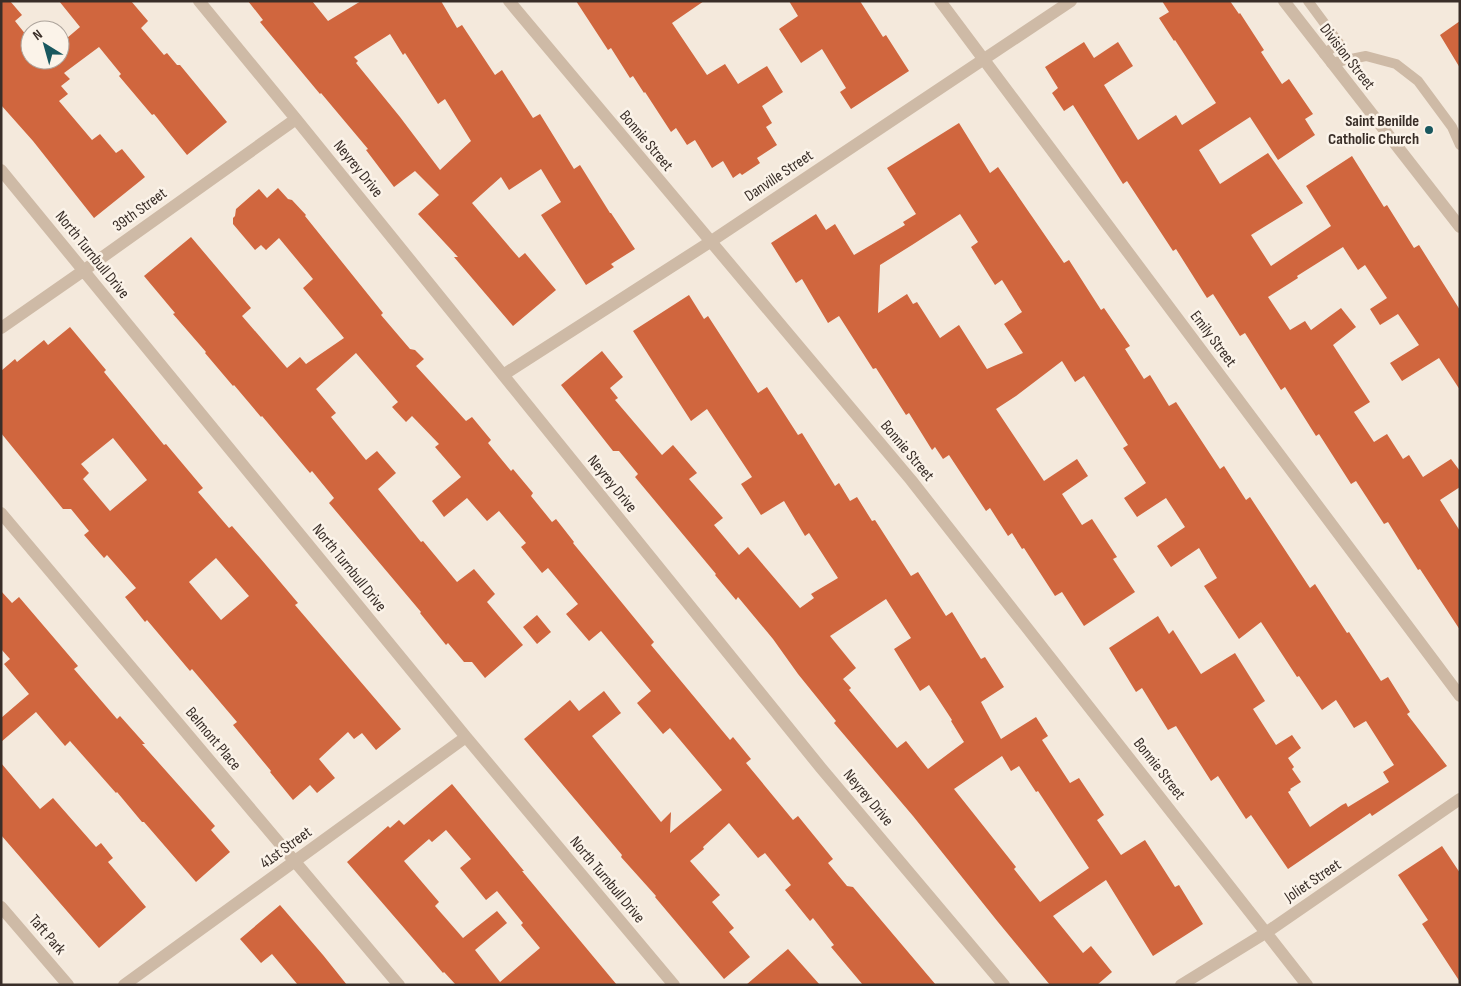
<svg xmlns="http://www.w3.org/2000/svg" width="1461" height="986" font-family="'Sofia Sans Condensed',sans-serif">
  <rect width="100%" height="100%" fill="#f4e9dc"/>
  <path fill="#d0663e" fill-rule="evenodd" d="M1,1H10L22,15L15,21L30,40V60H60V44L80,27L59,1H131L148,21L141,28L164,55L167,53L177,65H180L227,122L187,155L154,114L152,115L119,76L121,74L99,47L64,73L70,79L61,86L68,94L59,101L92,140L100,134L116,153L122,149L145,177L94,218L33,141L1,105Z
    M248,1H312L328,21L361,1H441L457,28L462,25L495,75L502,70L533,118L540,114L574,169L580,165L610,213H611L635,249L611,264L614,267L586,285L541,215L561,202L541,169L509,190L501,177L472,203L519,258L525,253L556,290L513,326L454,257H458L418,214L439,195L415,171L394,187L366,150L368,149L321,93L320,94L260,22L263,20ZM390,34L403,55L405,53L438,104L445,99L471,141L440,170L400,117L356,63L358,61L354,57Z
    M576,1H704L672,23L707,75L725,64L738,84L767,66L783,92L762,106L772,123L766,127L777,145L757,158L760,163L742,175L740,173L733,178L723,161L712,168L695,140L687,145L676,128L671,132L645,92L644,93L633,76L630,78L611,48L608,50Z
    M789,1H860L883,37L886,35L909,71L851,109L840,92L846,88L822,49L801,63L779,29L798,16Z
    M1162,1H1230L1239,14L1240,13L1264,50L1261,52L1282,84L1289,79L1313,114L1305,119L1315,135L1278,160L1250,117L1199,150L1220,184L1268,153L1303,203L1251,235L1271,266L1331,226L1306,186L1352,156L1384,207L1387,205L1414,248L1419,245L1460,310V390L1439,358L1402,381L1390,363L1419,345L1398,314L1380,325L1370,309L1387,298L1365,265L1358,270L1343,247L1297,276L1298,278L1268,297L1290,330L1305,321L1311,330L1341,308L1356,327L1333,345L1370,402L1354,412L1374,442L1387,434L1403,459L1409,455L1423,477L1451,459L1460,471V487L1440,500L1460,531V630L1420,569L1418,570L1388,522L1384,524L1356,481L1351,484L1319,434L1316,436L1285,387L1281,390L1245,333L1240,336L1213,294L1207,298L1176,249L1173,251L1127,181L1123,184L1073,105L1064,111L1052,93L1058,88L1045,67L1084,42L1094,58L1118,42L1133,66L1104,85L1138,140L1176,115L1182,125L1216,103L1175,40L1174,41L1159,18L1169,12Z
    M1460,21V68L1440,35Z
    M959,123L990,173L998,167L1064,263L1069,260L1101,310L1104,308L1130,346L1125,349L1144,379L1150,375L1169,406L1176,402L1220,469L1224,466L1246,500L1250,497L1310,588L1315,584L1347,633L1349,632L1381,681L1388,677L1410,712L1407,714L1447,766L1372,816L1370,813L1288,869L1251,815L1246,819L1218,776L1211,781L1176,726L1168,730L1142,688L1136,692L1109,648L1158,616L1169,634L1173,630L1201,674L1235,653L1265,701L1253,709L1276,745L1292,735L1301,748L1288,758L1294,767L1292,769L1301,782L1290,789L1291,790L1288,792L1310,827L1342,805L1346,803L1348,807L1389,782L1383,772L1394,765L1366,721L1354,728L1336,700L1322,710L1299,676L1297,677L1261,622L1239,639L1204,586L1217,578L1199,548L1171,567L1157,546L1185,527L1166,498L1137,517L1124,498L1146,483L1123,448L1128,445L1084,376L1075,382L1062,361L1016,396L996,409L1044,481L1077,459L1088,476L1062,494L1082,525L1092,519L1117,557L1113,559L1135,592L1084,626L1062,592L1055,596L1024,548L1022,549L1012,533L1008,536L990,508L986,511L949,455L943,459L935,447L932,450L909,413L906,415L876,368L873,369L839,316L828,323L802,279L796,283L771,243L816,214L826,230L835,224L854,255L905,225L903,222L916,214L887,168ZM960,214L978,242L971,247L995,285L1002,280L1022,312L1004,324L1023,353L987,369L959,325L940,338L917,302L913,304L907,294L878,313L880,265L912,245Z
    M278,188L288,199L292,200L306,215L305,216L383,313L381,315L410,349L415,350L424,359L416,366L466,421L472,417L491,440L488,443L511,471L513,469L533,493L531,496L552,522L556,519L574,542L573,543L654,642L651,645L730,740L733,737L751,759L746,763L793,820L798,816L833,859L828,863L847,886L853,887L936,985H863L831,947L834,945L813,918L810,921L785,890L791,885L765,853L758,858L729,823L703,847L704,849L690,861L720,895L712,902L734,928L729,932L750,957L724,979L655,897L656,896L621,857L622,855L524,739L570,700L579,711L604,691L621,713L592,736L661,822L671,812L670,833L722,790L670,728L663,734L637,703L651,691L601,631L589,641L566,614L578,604L548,568L542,573L521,547L526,543L499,511L487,521L467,498L444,517L432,501L461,477L435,447L439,444L412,416L406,422L392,407L398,402L356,353L316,389L336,413L331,417L366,460L377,451L396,473L378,489L421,542L423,541L457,582L474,569L495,594L487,602L523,645L485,678L472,662H464L448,643L446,645L420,613L421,612L329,503L334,498L312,471L310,473L262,416L261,417L234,385L233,386L205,353L206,352L173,314L175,313L144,276L191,237L251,308L242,316L287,368L300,357L306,364L344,338L303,288L313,279L279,238L266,250L261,245L255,250L233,224V218L235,216L236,209L259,189L267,198Z
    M689,295L704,319L708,316L758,393L767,387L798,435L802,433L835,486L839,483L850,501L857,497L872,521L875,520L911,576L918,572L946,616L952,612L981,659L985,657L1004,687L981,702L1001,739L1036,717L1048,736L1042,740L1070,783L1079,778L1104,815L1097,820L1121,855L1145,840L1175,887L1179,885L1203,924L1153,956L1106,880L1053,916L1083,953L1091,946L1112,972L1097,985H1050L998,922L913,816L834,723L836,721L798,674L773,639L738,597L736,600L715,575L716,574L635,477L638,474L619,451H613L561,385L602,351L623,377L610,388L618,398L615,400L662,455L673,445L697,473L689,479L723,518L714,525L739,555L748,547L800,608L814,598L811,594L838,578L809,533L805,536L784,501L761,515L741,484L752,477L707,409L691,421L633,331ZM886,599L911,638L894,649L920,691L929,685L952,720L951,721L964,742L928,769L906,741L897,748L849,690L851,688L843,679L856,668L830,636ZM1002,756L1011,771L1019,766L1036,792L1038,791L1089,868L1040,902L1014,869L1016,867L954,789Z
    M70,327L106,370L104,372L164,445L166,444L203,488L198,492L229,528L232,526L260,558L298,603L295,605L401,729L376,750L362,733L354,739L348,732L319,759L335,778L317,793L310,785L293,800L270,772L271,771L233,725L237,722L192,669L190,671L147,620L145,622L125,597L136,588L107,555L104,558L84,535L89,531L71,509H63L1,433V371L15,359L17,362L44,340L48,345ZM113,438L147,480L110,511L83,479L89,473L81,464ZM216,558L249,596L221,620L189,582Z
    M1,591L12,603L19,597L78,666L74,669L117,719L120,716L145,744H142L215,826L211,830L230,852L196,882L144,822H142L117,792L116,793L70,741L65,746L36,712L1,742V718L29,694L4,664L10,659L1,649Z
    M537,615L551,632L537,644L523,627Z
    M1,763L40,809L53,798L96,847L101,843L113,858L108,862L146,907L99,948L1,835Z
    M452,784L524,871H522L617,985H456L444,972L443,973L347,862L388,826L390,828L399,820L404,825ZM446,830L471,859L460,868L486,900L497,891L523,923L521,925L540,948L500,982L475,950L507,923L497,911L463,938L435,906L439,902L404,861L429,839L432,842Z
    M1442,846L1460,873V982L1422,924L1428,920L1398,875Z
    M280,905L323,955L347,985H298L272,954L261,963L240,939Z
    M788,949L820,985H746Z"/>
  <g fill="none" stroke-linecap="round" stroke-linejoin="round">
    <path stroke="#cebaa6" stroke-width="10" d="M1308,1L1339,43L1324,54
      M1331,63L1366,56L1396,64L1418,81L1452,127L1460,145"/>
    <path stroke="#cebaa6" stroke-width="12" d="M199,1L296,119L821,768L1004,985
      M509,1L911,480L1307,985
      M940,1L1460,696
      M1284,1L1460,227
      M1,170L466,737L674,985
      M1,328L83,271L296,119
      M503,375L710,242L1071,1
      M1,513L399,985
      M1,907L68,985
      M124,985L466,737
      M1181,985L1267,932L1460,799"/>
  </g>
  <circle fill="#19585f" stroke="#fbf3e9" stroke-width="2" cx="1429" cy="130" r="5"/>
  <g text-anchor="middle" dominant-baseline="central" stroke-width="5" stroke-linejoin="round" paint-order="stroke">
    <g font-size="16" fill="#392e28" stroke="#fbf3e9">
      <text transform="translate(1347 57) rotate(52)">Division Street</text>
      <text transform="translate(646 141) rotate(50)">Bonnie Street</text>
      <text transform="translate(358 169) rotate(51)">Neyrey Drive</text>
      <text transform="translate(779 176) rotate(-34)">Danville Street</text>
      <text transform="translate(140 210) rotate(-36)">39th Street</text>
      <text transform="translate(92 255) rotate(51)">North Turnbull Drive</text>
      <text transform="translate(1213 339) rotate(53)">Emily Street</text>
      <text transform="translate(907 451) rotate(50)">Bonnie Street</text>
      <text transform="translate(612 484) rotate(51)">Neyrey Drive</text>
      <text transform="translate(349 568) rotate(51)">North Turnbull Drive</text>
      <text transform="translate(213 739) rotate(50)">Belmont Place</text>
      <text transform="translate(1159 769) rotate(52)">Bonnie Street</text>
      <text transform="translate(868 798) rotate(50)">Neyrey Drive</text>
      <text transform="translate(286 848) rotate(-36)">41st Street</text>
      <text transform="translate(607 880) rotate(50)">North Turnbull Drive</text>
      <text transform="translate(1313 881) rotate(-34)">Joliet Street</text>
      <text transform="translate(47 935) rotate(49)">Taft Park</text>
    </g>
    <g font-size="16" font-weight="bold" fill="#392e28" stroke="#fbf3e9" text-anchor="end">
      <text x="1419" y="121">Saint Benilde<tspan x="1419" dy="18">Catholic Church</tspan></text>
    </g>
  </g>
  <rect width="1461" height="986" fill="none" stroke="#392e28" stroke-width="5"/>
  <g transform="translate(45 45) rotate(323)"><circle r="24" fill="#fbf3e9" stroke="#ada49c"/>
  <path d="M0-4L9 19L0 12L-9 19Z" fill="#19585f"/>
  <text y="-8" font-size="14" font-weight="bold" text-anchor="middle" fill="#392e28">N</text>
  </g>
</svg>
